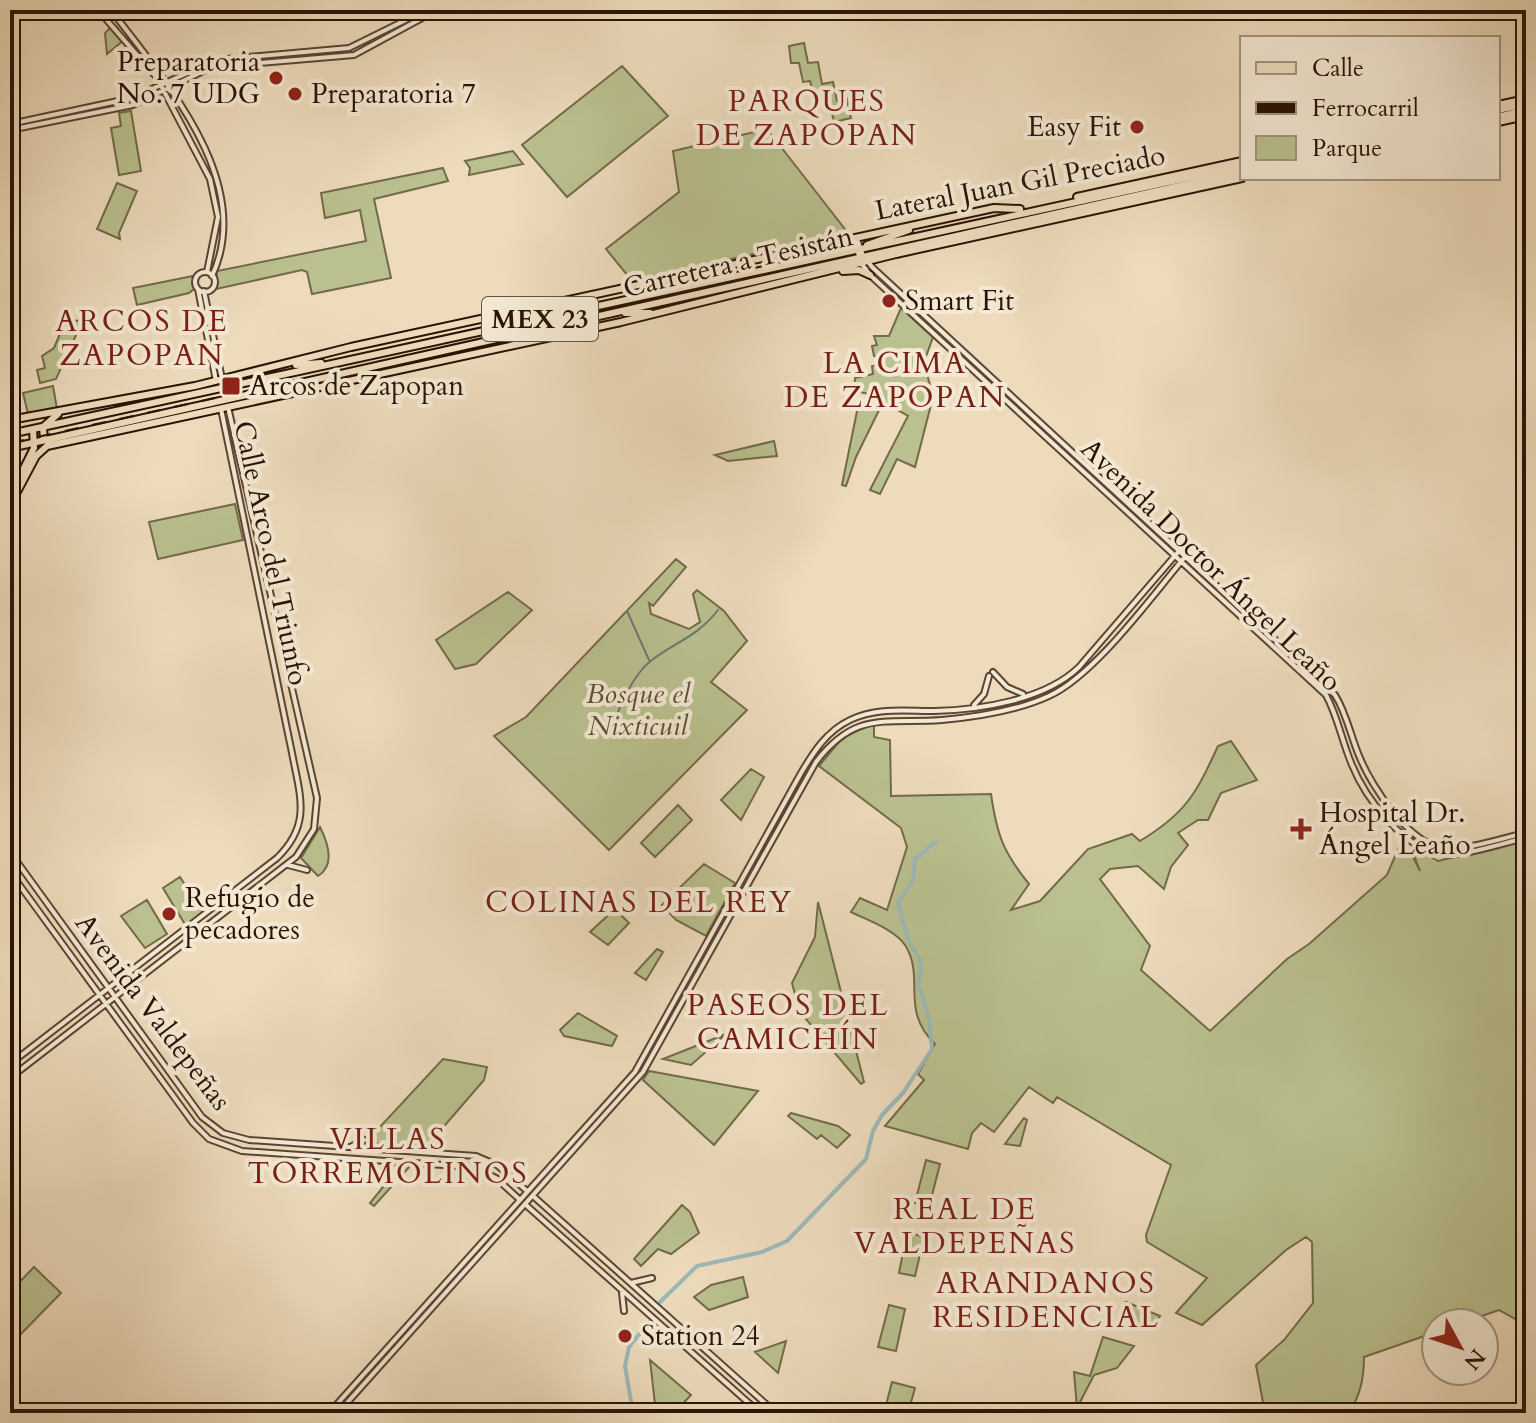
<svg xmlns="http://www.w3.org/2000/svg" width="1536" height="1423" font-family="Cardo,serif">
  <rect width="100%" height="100%" fill="#eddbbc"/>
  <filter id="stains"><feTurbulence type="fractalNoise" baseFrequency=".0025" numOctaves="4"/><feColorMatrix values="0 0 0 0 .2 0 0 0 0 .09 0 0 0 0 .02 0 0 0 .5 -.17"/></filter>
  <radialGradient id="worn" r=".72"><stop offset=".6" stop-color="#630" stop-opacity="0"/><stop offset="1" stop-color="#630" stop-opacity=".3"/></radialGradient>
  <path fill="#bac08f" stroke="#726a4a" stroke-width="2" d="M111,27L124,40L107,54L105,33Z
    M804,43L808,63L818,62L822,84L833,82L837,101L847,99L851,118L834,122L829,100L816,103L810,81L803,82L799,63H791L789,46Z
    M622,66L668,116L567,197L522,145Z
    M131,111L141,171L119,175L111,128L121,126L119,113Z
    M767,129L848,233L632,281L606,249L679,192L673,151Z
    M513,151L523,164L469,175L470,168L465,161Z
    M443,168L448,181L374,199L391,278L312,294L307,272L302,270L216,289L217,271L366,241L360,210L325,218L321,193Z
    M117,183L137,191L119,233L120,239L97,229Z
    M193,276L194,289L189,293L137,305L133,288Z
    M901,308L933,337L924,362L933,397L915,467L897,459L880,494L870,490L908,416L883,402L856,457L846,486L842,485L857,411L866,405L869,394L854,391L855,378L873,374L872,366L880,365V358L874,356L872,346L877,345L874,336H889Z
    M83,320L56,379L40,383L37,370L45,368L42,356L54,348L65,322Z
    M53,386L57,409L28,414L23,393Z
    M774,441L777,456L728,461L715,455Z
    M235,504L243,540L158,559L149,522Z
    M676,559L686,567L653,606L649,603L651,614L689,629L700,622L693,594L697,590L724,611L747,641L711,682L747,710L609,850L494,736L526,717Z
    M508,592L532,610L476,664L455,669L436,640Z
    M874,723V737L890,740L891,796L991,794C997,835 1003,852 1029,884L1011,910L1040,901L1088,849L1132,834L1140,841C1186,813 1196,794 1218,746L1231,741L1257,780L1221,793L1208,820H1198L1178,833L1188,845L1171,867L1164,889L1138,866L1110,869L1100,879L1150,946L1141,970L1210,1031L1287,959L1309,944L1387,875L1399,847L1412,855L1420,871L1414,855L1417,849L1438,861L1526,840V1325L1499,1310L1461,1323H1436V1332L1364,1357C1364,1377 1360,1398 1348,1413H1265L1256,1365L1284,1340L1313,1303L1312,1242L1306,1237L1286,1250L1202,1325L1176,1313L1207,1278L1147,1242L1146,1235L1171,1165L1057,1097L1053,1103L1029,1087L994,1132L981,1123L972,1133L968,1149L885,1126L924,1080L918,1074L935,1044C899,1009 926,978 905,945C894,929 867,920 851,912L860,898L887,910L907,847L901,828L819,766L843,737Z
    M751,769L764,777L741,820L721,800Z
    M678,805L692,820L655,857L641,843Z
    M320,827C328,843 336,865 318,876L301,858Z
    M704,864L735,883L706,936L676,920L662,905Z
    M180,877L203,913L186,926L163,888Z
    M147,900L167,934L145,948L121,916Z
    M818,902L864,1082L861,1084L800,1012L792,983L815,937Z
    M615,909L629,923L608,945L590,932Z
    M657,949L663,952L646,980L635,973Z
    M578,1013L617,1036L612,1046L564,1036L560,1030Z
    M726,1034L691,1065L663,1059Z
    M443,1059L487,1067L484,1080L427,1146L365,1143Z
    M649,1071L758,1091L714,1145L643,1080Z
    M791,1113L838,1126L850,1135L837,1148L821,1135L817,1139L788,1116Z
    M1024,1118L1027,1120L1020,1146L1005,1144Z
    M926,1160L940,1164L929,1207L915,1203Z
    M385,1163L411,1165L374,1206L370,1203L383,1187Z
    M682,1205L690,1212L699,1233L671,1254L658,1249L641,1266L634,1259Z
    M907,1232L924,1237L915,1276L899,1273Z
    M34,1267L61,1293L18,1337L10,1329V1292Z
    M743,1277L748,1297L709,1310L694,1297L711,1285Z
    M1126,1302L1160,1316L1153,1327H1140L1119,1317Z
    M889,1305L905,1309L896,1351L878,1347Z
    M1103,1337L1134,1346L1117,1368L1094,1375L1077,1408L1074,1372L1090,1376Z
    M786,1341L778,1373L755,1352Z
    M650,1360L691,1395L674,1413H656Z
    M892,1382L915,1388L908,1413H884Z"/>
  <g fill="none" stroke-linecap="round" stroke-linejoin="round">
    <path stroke="#6e7771" stroke-width="2" d="M627,611L649,660
      M613,725C621,703 633,674 652,660C677,641 697,637 718,610"/>
    <path stroke="#9bb9b9" stroke-width="4" d="M658,1304L697,1266L762,1252L787,1241L866,1159L873,1131L882,1115L903,1093L932,1049L929,1018L919,986L921,961L909,942L898,903L913,880L915,859L936,842
      M633,1413L625,1366L629,1347L649,1322"/>
    <g stroke="#5b4533" stroke-width="8">
      <path id="minor" d="M98,10L157,78L210,179L218,217L207,272
        M111,10C164,80 256,182 212,276
        M10,124L132,98L216,60L349,48L426,10
        M10,130L133,105L212,67L354,55L437,10
        M854,238L861,263L870,275L1326,695C1338,717 1342,742 1352,765C1365,797 1403,849 1441,854C1463,857 1503,843 1526,838
        M857,239L863,256L873,268L1335,695C1347,714 1351,738 1360,758C1372,787 1411,848 1447,848C1473,849 1501,838 1526,833
        M195 282a10 10 0 1 1 20 0a10 10 0 1 1-20 0Z
        M198,289L216,381
        M204,291L222,379
        M993,672L1007,687L1023,694
        M974,705L984,694L989,676
        M10,852L202,1117L223,1133L249,1140L476,1156L497,1165L527,1191
        M288,865L307,870
        M10,872L193,1123L209,1139L242,1151L472,1167L496,1178L519,1199
        M10,1064L277,858C312,824 300,796 292,753L221,409
        M10,1078L296,857L314,829L317,798L228,407
        M352,1146L364,1140
        M533,1196L776,1413
        M526,1205L760,1413
        M631,1283L652,1278
        M622,1293L624,1311
        M329,1413L635,1072L801,773C814,751 827,731 850,720C876,707 906,711 934,711C980,710 1045,700 1079,667L1179,551
        M338,1413L643,1072L816,762C856,710 885,724 942,720C975,717 1019,710 1049,696C1095,675 1151,597 1185,557
        M1199,1413H1226"/>
    </g>
    <g stroke="#2a1305" stroke-width="10">
      <path id="major" d="M1498,105L1526,99
        M1498,110L1526,104
        M1498,117L1526,110
        M1498,122L1526,116
        M1077,197L1242,161
        M867,245L909,230
        M843,271L859,270L870,275
        M625,313H650
        M296,365L321,363
        M10,420L195,386L351,347L994,208L1020,209
        M10,434L1242,166
        M44,440L43,427L58,414
        M10,448L1242,172
        M10,496L34,448L33,429
        M10,505L36,456L47,446L621,322L896,254L1242,178"/>
    </g>
    <g stroke="#2a1305" stroke-width="12">
      <path id="highway" d="M10,475V478"/>
    </g>
    <use href="#minor" stroke="#f3e8d3" stroke-width="4"/>
    <use href="#major" stroke="#eddbbc" stroke-width="6"/>
    <use href="#highway" stroke="#eddbbc" stroke-width="8"/>
    <path stroke="#2a1305" stroke-width="2" stroke-dasharray="14 14" stroke-linecap="butt" d="M10,443L252,390"/>
  </g>
  <g fill="#8f2418" stroke="#f3e8d3" stroke-width="3">
    <circle cx="276" cy="78" r="8"/>
    <circle cx="295" cy="94" r="8"/>
    <circle cx="1137" cy="127" r="8"/>
    <circle cx="889" cy="301" r="8"/>
    <rect x="221" y="376" width="20" height="20" rx="4"/>
    <path d="M1297 817h8v8h8v8h-8v8h-8v-8h-8v-8h8z"/>
    <circle cx="169" cy="914" r="8"/>
    <circle cx="625" cy="1336" r="8"/>
  </g>
  <g text-anchor="middle" dominant-baseline="central" stroke-width="8" stroke-linejoin="round" paint-order="stroke">
    <rect fill="#f3e8d3" stroke="#665343" stroke-width="2" x="482" y="297" width="116" height="44" rx="6"/>
    <g font-size="26" font-weight="bold" fill="#2a1305">
      <text x="540" y="319">MEX 23</text>
    </g>
    <g font-size="28" fill="#2a1305" stroke="#f3e8d3" text-anchor="start">
      <text x="260" y="62" text-anchor="end">Preparatoria<tspan x="260" dy="32">No. 7 UDG</tspan></text>
      <text x="311" y="94">Preparatoria 7</text>
      <text x="1121" y="127" text-anchor="end">Easy Fit</text>
      <text x="905" y="301">Smart Fit</text>
      <text x="249" y="386">Arcos de Zapopan</text>
      <text x="1319" y="813">Hospital Dr.<tspan x="1319" dy="32">Ángel Leaño</tspan></text>
      <text x="185" y="898">Refugio de<tspan x="185" dy="32">pecadores</tspan></text>
      <text x="641" y="1336">Station 24</text>
    </g>
    <g font-size="28" fill="#2a1305" stroke="#f3e8d3">
      <text transform="translate(1020 183) rotate(-11)">Lateral Juan Gil Preciado</text>
      <text transform="translate(738 262) rotate(-13)">Carretera a Tesistán</text>
      <text transform="translate(271 553) rotate(78)">Calle Arco del Triunfo</text>
      <text transform="translate(1211 565) rotate(44)">Avenida Doctor Ángel Leaño</text>
      <text transform="translate(153 1012) rotate(53)">Avenida Valdepeñas</text>
    </g>
    <g font-size="28" font-style="italic" fill="#5c5035" stroke="#f3e8d3">
      <text x="638" y="694">Bosque el<tspan x="638" dy="32">Nixticuil</tspan></text>
    </g>
    <g font-size="30" letter-spacing="2" fill="#7a1f14" stroke="#f3e8d3">
      <text x="807" y="101">PARQUES<tspan x="807" dy="34">DE ZAPOPAN</tspan></text>
      <text x="142" y="321">ARCOS DE<tspan x="142" dy="34">ZAPOPAN</tspan></text>
      <text x="895" y="363">LA CIMA<tspan x="895" dy="34">DE ZAPOPAN</tspan></text>
      <text x="639" y="902">COLINAS DEL REY</text>
      <text x="788" y="1005">PASEOS DEL<tspan x="788" dy="34">CAMICHÍN</tspan></text>
      <text x="388" y="1139">VILLAS<tspan x="388" dy="34">TORREMOLINOS</tspan></text>
      <text x="965" y="1209">REAL DE<tspan x="965" dy="34">VALDEPEÑAS</tspan></text>
      <text x="1046" y="1283">ARANDANOS<tspan x="1046" dy="34">RESIDENCIAL</tspan></text>
    </g>
  </g>
  <rect width="1536" height="1423" fill="none" stroke="#eddbbc" stroke-width="40"/>
  <rect x="12" y="12" width="1512" height="1399" fill="none" stroke="#2a1305" stroke-width="4"/>
  <rect x="20" y="20" width="1496" height="1383" fill="none" stroke="#2a1305" stroke-width="2"/>
  <rect x="1240" y="36" width="260" height="144" fill="#f3e8d3" stroke="#a39381" stroke-width="2"/>
  <rect x="1256" y="62" width="40" height="12" fill="#eddbbc" stroke="#a39381" stroke-width="2"/>
  <text x="1312" y="76" font-size="24" fill="#2a1305">Calle</text>
  <rect x="1256" y="102" width="40" height="12" fill="#2a1305" stroke="#a39381" stroke-width="2"/>
  <text x="1312" y="116" font-size="24" fill="#2a1305">Ferrocarril</text>
  <rect x="1256" y="136" width="40" height="24" fill="#bac08f" stroke="#a39381" stroke-width="2"/>
  <text x="1312" y="156" font-size="24" fill="#2a1305">Parque</text>
  <g transform="translate(1460 1347) rotate(130)"><circle r="38" fill="#f3e8d3" stroke="#a39381" stroke-width="2"/>
  <path d="M0-6L14 30L0 20L-14 30Z" fill="#8f2418"/>
  <text y="-12" font-size="22" font-weight="bold" text-anchor="middle" fill="#2a1305">N</text>
  </g>
  <rect width="100%" height="100%" filter="url(#stains)"/>
  <rect width="100%" height="100%" fill="url(#worn)"/>
</svg>
